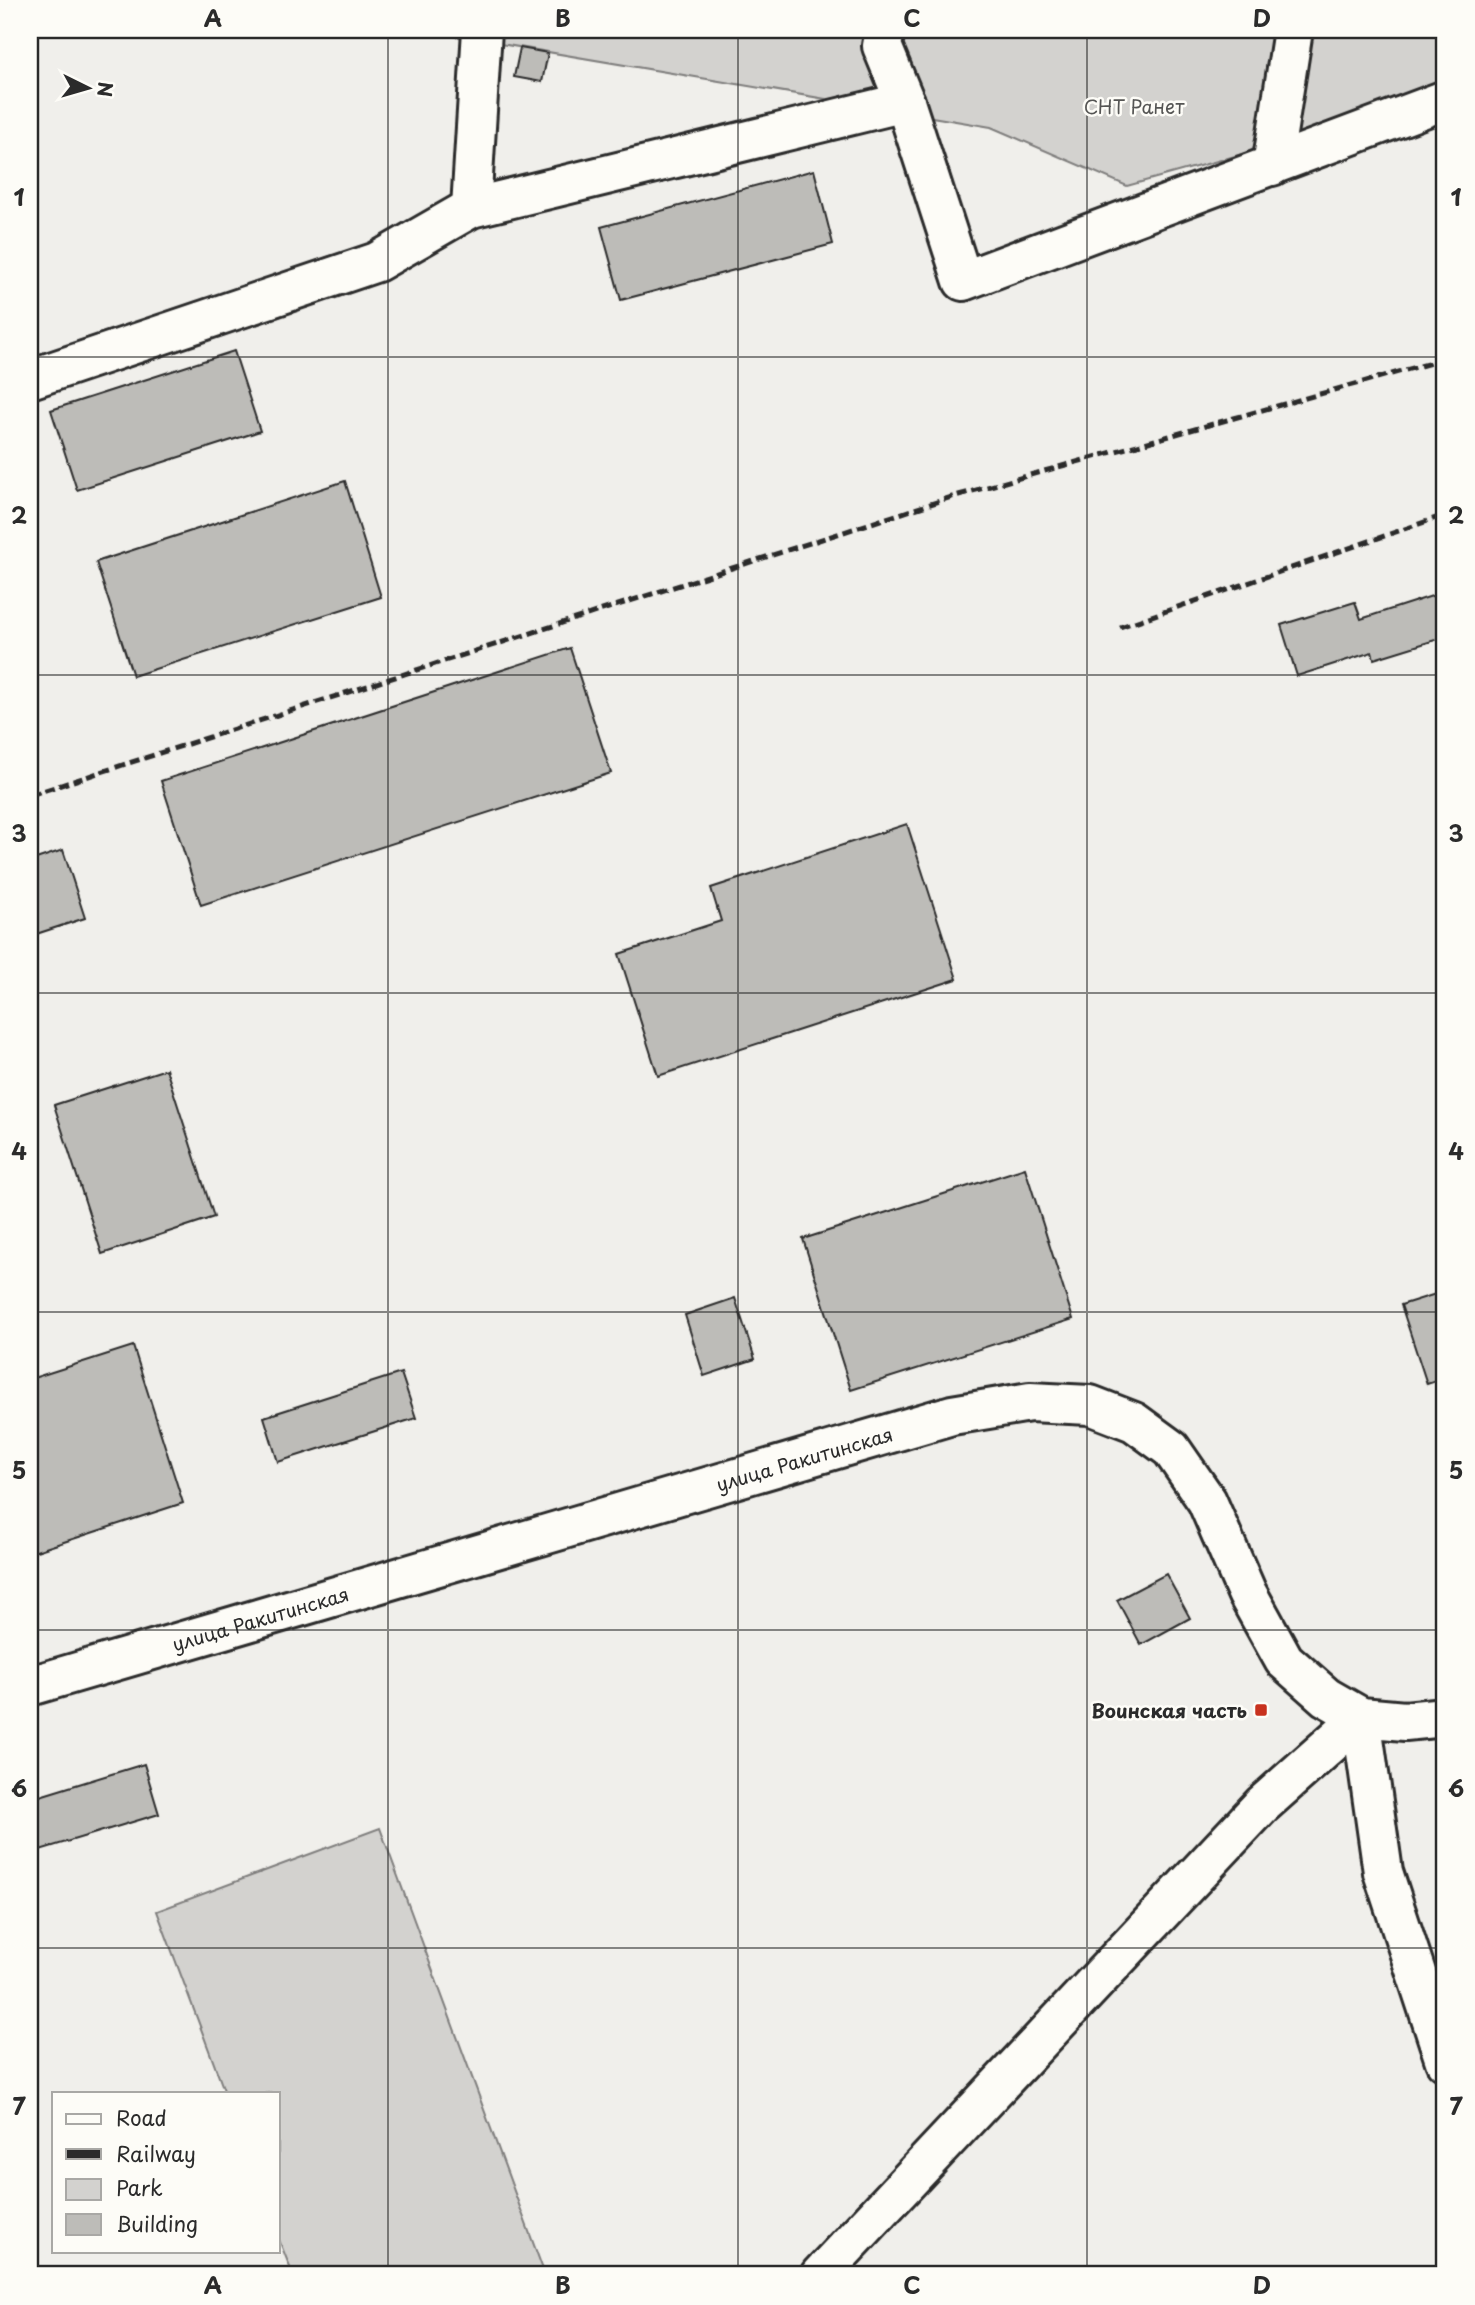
<svg xmlns="http://www.w3.org/2000/svg" width="1475" height="2305" font-family="'Playpen Sans',sans-serif">
  <rect width="100%" height="100%" fill="#f0efeb"/>
  <filter id="ink" filterUnits="userSpaceOnUse"><feTurbulence type="fractalNoise" baseFrequency=".0143" numOctaves="2"/><feDisplacementMap in="SourceGraphic" scale="14" xChannelSelector="R" yChannelSelector="G"/><feConvolveMatrix kernelMatrix="1 2 1 2 8 2 1 2 1" color-interpolation-filters="sRGB"/></filter>
  <g filter="url(#ink)">
    <path fill="#d3d2cf" stroke="#7f7e7d" stroke-width="2" d="M418,30H1445V98L1127,186L991,127Z
      M380,1828L545,2275H293L278,2237V2093H225L157,1911Z"/>
    <path fill="#bdbcb8" stroke="#2b2b2b" stroke-width="2" d="M520,48L548,53L542,82L514,77Z
      M814,170L833,244L621,300L601,227Z
      M234,351L260,431L77,490L51,410Z
      M345,481L381,597L133,676L96,562Z
      M1438,594L1445,615V637L1374,659L1372,652L1297,676L1281,625L1355,602L1361,619Z
      M570,648L611,773L201,905L161,781Z
      M907,824L957,979L658,1076L619,954L721,921L711,888Z
      M63,850L85,918L30,936V861Z
      M166,1069L214,1217L102,1254L54,1105Z
      M1025,1168L1073,1319L851,1390L803,1239Z
      M1445,1291V1378L1427,1384L1401,1305Z
      M735,1298L755,1359L704,1376L685,1315Z
      M133,1346L183,1503L30,1553V1379Z
      M401,1373L416,1418L278,1462L264,1417Z
      M1166,1574L1190,1618L1141,1645L1117,1600Z
      M144,1764L159,1814L30,1853V1799Z"/>
    <g fill="none" stroke-linecap="round" stroke-linejoin="round">
      <g stroke="#2b2b2b" stroke-width="44">
        <g id="minor">
          <path d="M885,30L882,46L905,102L963,281L1445,100"/>
          <path d="M1272,166L1293,30"/>
          <path d="M471,208L482,30"/>
          <path d="M30,379L377,262L471,208L905,102"/>
          <path id="s1" d="M30,1686L952,1415L1030,1402L1090,1405L1134,1422L1171,1449L1207,1501L1247,1593L1284,1660L1326,1697L1361,1717L1405,1721L1445,1717"/>
          <path d="M1361,1717L1383,1872L1445,2061"/>
          <path d="M820,2275L1262,1805L1361,1717"/>
        </g>
      </g>
      <use href="#minor" stroke="#fdfcf7" stroke-width="38"/>
      <path stroke="#2b2b2b" stroke-width="5" stroke-dasharray="10 5" stroke-linecap="butt" d="M1120,627L1445,515
        M30,795L955,496L1445,359"/>
    </g>
  </g>
  <path fill="none" stroke="#2b2b2b" stroke-width="2" stroke-opacity="0.55" d="M388,30V2275M738,30V2275M1087,30V2275M30,357H1445M30,675H1445M30,993H1445M30,1312H1445M30,1630H1445M30,1948H1445"/>
  <rect fill="#c8321e" stroke="#fdfcf7" stroke-width="2.5" x="1254" y="1703" width="14" height="14" rx="3.5"/>
  <g text-anchor="middle" dominant-baseline="central" stroke-width="5" stroke-linejoin="round" paint-order="stroke">
    <g font-size="19" fill="#555554" stroke="#fdfcf7">
      <text x="1134" y="106">СНТ Ранет</text>
    </g>
    <g font-size="19" fill="#2b2b2b" stroke="#fdfcf7">
      <text stroke="none"><textPath href="#s1" startOffset="807">улица Ракитинская</textPath></text>
      <text stroke="none"><textPath href="#s1" startOffset="240">улица Ракитинская</textPath></text>
    </g>
    <g font-size="19" font-weight="bold" fill="#2b2b2b" stroke="#fdfcf7" text-anchor="end">
      <text x="1247" y="1710">Воинская часть</text>
    </g>
  </g>
  <rect width="1475" height="2305" fill="none" stroke="#fdfcf7" stroke-width="77"/>
  <rect x="52" y="2092" width="228" height="161" fill="#fdfcf7" stroke="#a9a8a5" stroke-width="2"/>
  <rect x="66" y="2114" width="35" height="10" fill="#fdfcf7" stroke="#a9a8a5" stroke-width="2"/>
  <text x="116" y="2126" font-size="21" fill="#2b2b2b">Road</text>
  <rect x="66" y="2149" width="35" height="10" fill="#2b2b2b" stroke="#a9a8a5" stroke-width="2"/>
  <text x="116" y="2162" font-size="21" fill="#2b2b2b">Railway</text>
  <rect x="66" y="2179" width="35" height="21" fill="#d3d2cf" stroke="#a9a8a5" stroke-width="2"/>
  <text x="116" y="2196" font-size="21" fill="#2b2b2b">Park</text>
  <rect x="66" y="2214" width="35" height="21" fill="#bdbcb8" stroke="#a9a8a5" stroke-width="2"/>
  <text x="116" y="2232" font-size="21" fill="#2b2b2b">Building</text>
  <g transform="translate(88 88) rotate(95)" stroke="#fdfcf7" stroke-width="5" paint-order="stroke">
  <path d="M0-5L12 26L0 18L-12 26Z" fill="#2b2b2b"/>
  <text y="-10" font-size="19" font-weight="bold" text-anchor="middle" fill="#2b2b2b">N</text>
  </g>
  <rect x="38" y="38" width="1398" height="2228" fill="none" stroke="#2b2b2b" stroke-width="2.5"/>
  <g font-size="23" text-anchor="middle" font-weight="bold" fill="#2b2b2b">
    <text x="213" y="27">A</text>
    <text x="563" y="27">B</text>
    <text x="912" y="27">C</text>
    <text x="1262" y="27">D</text>
    <text x="19" y="206">1</text>
    <text x="1456" y="206">1</text>
    <text x="19" y="524">2</text>
    <text x="1456" y="524">2</text>
    <text x="19" y="842">3</text>
    <text x="1456" y="842">3</text>
    <text x="19" y="1160">4</text>
    <text x="1456" y="1160">4</text>
    <text x="19" y="1479">5</text>
    <text x="1456" y="1479">5</text>
    <text x="19" y="1797">6</text>
    <text x="1456" y="1797">6</text>
    <text x="19" y="2115">7</text>
    <text x="1456" y="2115">7</text>
    <text x="213" y="2294">A</text>
    <text x="563" y="2294">B</text>
    <text x="912" y="2294">C</text>
    <text x="1262" y="2294">D</text>
  </g>
</svg>
